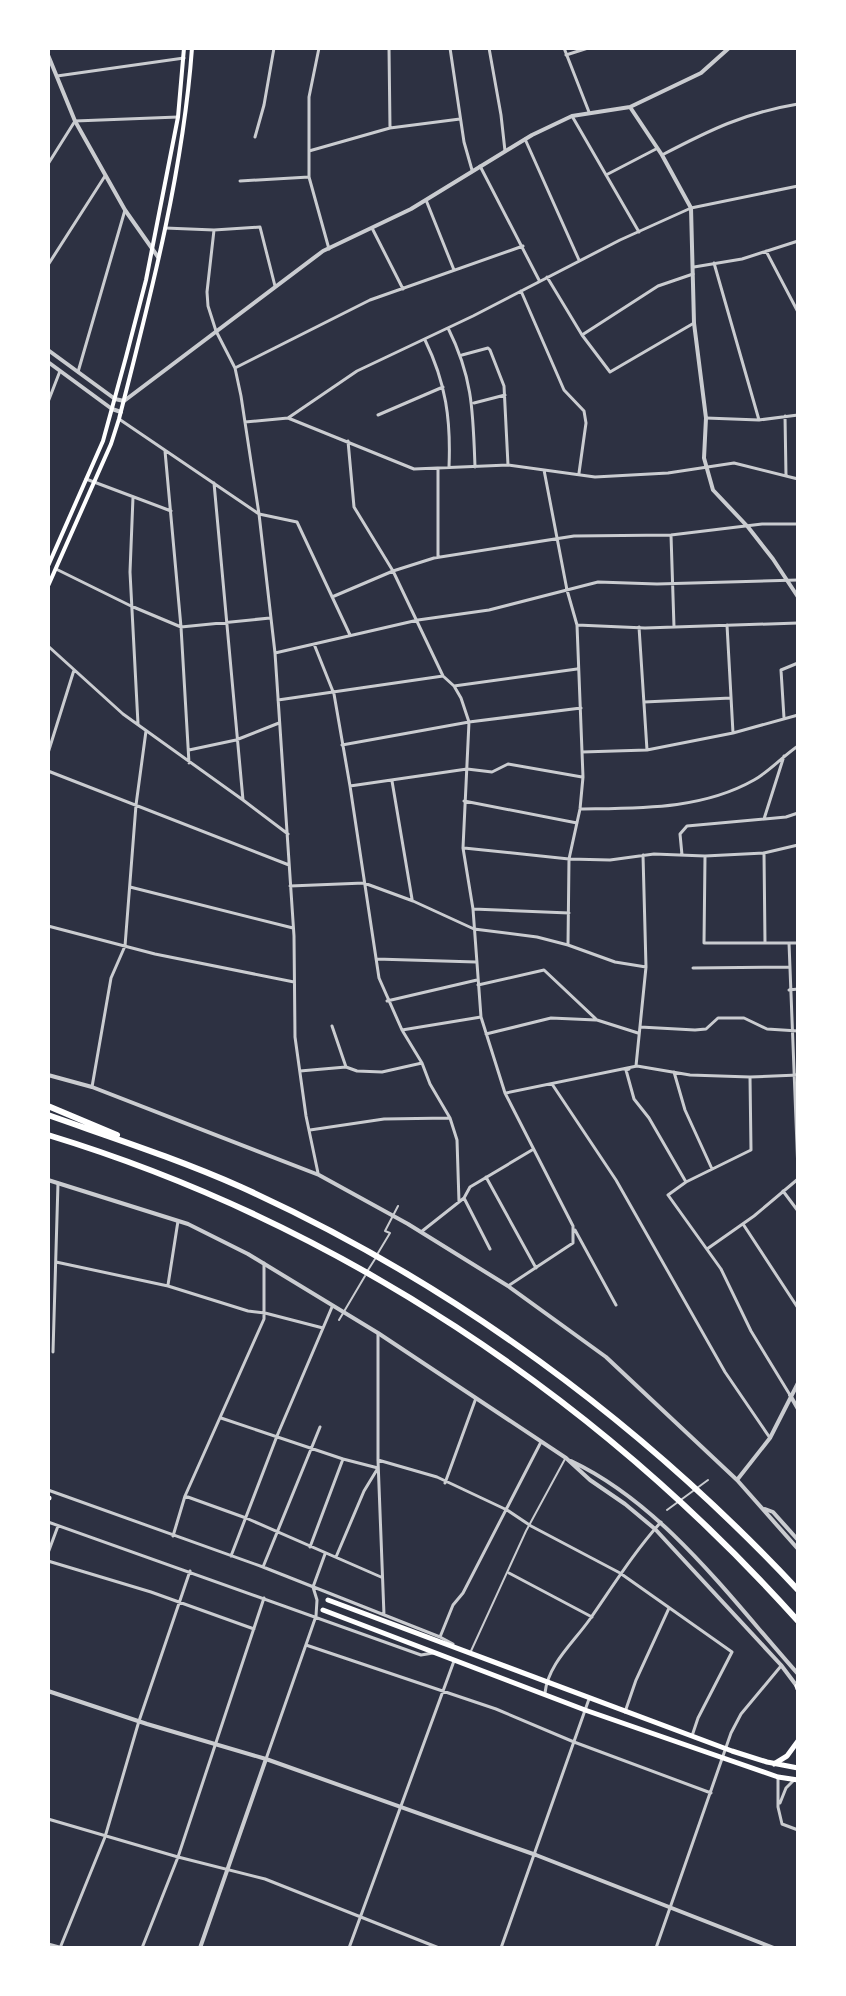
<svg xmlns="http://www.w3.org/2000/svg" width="846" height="1996" font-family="'Noto Sans',sans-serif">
  <rect width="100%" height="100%" fill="#2d3142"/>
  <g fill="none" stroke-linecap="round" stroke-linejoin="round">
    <path stroke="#caccd0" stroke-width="2" d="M471,1651L526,1531L565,1459"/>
    <path stroke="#caccd0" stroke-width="2" d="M378,1253L390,1233L385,1231L398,1206
      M368,1270L375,1259
      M339,1320L365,1276
      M667,1510L708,1480"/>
    <path stroke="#caccd0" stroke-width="3" d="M319,48L309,97V177L329,249
      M389,48L390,128
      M450,48L464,142L472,170
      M489,48L501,115L505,151
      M564,48L589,112
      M566,55L588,48
      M57,76L184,58
      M572,116L639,232
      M255,137L264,105L274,48
      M525,139L579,260
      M309,151L390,128L460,119
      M662,155C710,130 744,113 798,104
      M48,164L75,121L178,117
      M480,166L539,280
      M606,175L656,149
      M240,181L309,177
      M426,200L454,270
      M165,228L214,230L260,227L275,286
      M372,228L403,289
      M214,230L207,292L208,306L216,331L235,368L241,396L259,514L275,653L294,936L295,1037L306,1116L318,1173
      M766,251L798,312
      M714,263L759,420
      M48,265L105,176
      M694,267L742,259L798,241
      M547,277L582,335L610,372L694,323
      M521,291L564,390L584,411L586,423L579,473
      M448,328C473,378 473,412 475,467
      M582,335L658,286L693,274
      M425,340C446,383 451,420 449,467
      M462,355L488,348L490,350L504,386L508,465
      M235,368L370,300L523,246
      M78,372L125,210
      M48,402L60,371
      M474,403L505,395
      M378,415L443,387
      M785,416L786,476
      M288,418L357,371L473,316L620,240L691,208L798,186
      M706,418L759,420L798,415
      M119,419L259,514L297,522L350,635
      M245,422L288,418L414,469L508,465L595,477L668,473L734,463L798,479
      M348,441L354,507L393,571L443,676L454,686L461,698L469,722L463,848L473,909L481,1017L505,1093L573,1226V1243L508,1286
      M165,451L181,627L189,763
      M438,469V557
      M544,470L567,590L577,625L583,777L580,809L569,859L568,945
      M86,479L171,511
      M214,483L243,800L288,834
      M133,497L130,572L138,724
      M671,535L674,627
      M56,569L131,606L181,627L270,618
      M332,597L393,571L434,558L574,536L671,535L762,524H798
      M577,625L645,628L798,623
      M727,625L733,733
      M639,627L647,750
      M314,644L334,694L350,786L379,978L402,1030L422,1063L430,1084L450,1118L457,1140L459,1202
      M48,646L123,714L243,800
      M275,653L418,620L489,610L598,582L657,584L798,580
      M454,686L577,669
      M278,700L443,676
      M644,702L731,698
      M784,718L781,670L798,663
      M342,745L469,722L581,708
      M189,750L236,740L279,723
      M582,752L647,750L733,733L798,715
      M48,753L74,670
      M48,771L289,865
      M392,781L412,899
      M350,786L467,769L492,772L508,764L582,777
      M464,801L577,823
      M580,809C639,808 701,810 754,780C770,771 783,756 798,746
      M764,819L784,756
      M464,848L569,859L610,860L654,854L705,856L764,853L798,845
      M764,853L765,943
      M682,855L680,834L687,826L786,817L798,813
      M705,857L704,943H798
      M290,886L364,883L413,901L474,929L537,937L568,945L615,962L646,967L643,855
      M130,887L293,928
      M473,909L569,913
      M48,926L155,954L294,982
      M789,943L798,1171
      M376,959L476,962
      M693,968L789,967
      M478,985L544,970L597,1020L638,1033
      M789,990L798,989
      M387,1001L477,980
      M332,1026L346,1067
      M640,1027L695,1030L706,1029L718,1018H744L767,1029L798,1031
      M402,1030L481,1017
      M486,1034L551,1018L596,1020
      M636,1066L646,967
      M629,1069L626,1070L634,1099L649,1118L686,1182
      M300,1071L346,1067L357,1071L382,1072L422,1063
      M674,1072L685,1110L712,1169
      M750,1077L751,1150L686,1182L668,1195L721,1269L751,1331L790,1395
      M552,1084L616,1180L725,1372L770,1438
      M92,1087L111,978L125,946L136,805L146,731
      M506,1093L637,1066L690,1075L750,1077L798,1075
      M310,1130L384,1119L449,1118
      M486,1177L536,1268
      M783,1191L798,1211
      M464,1198L490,1249
      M743,1224L798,1308
      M575,1230L616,1305
      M421,1232L464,1198L470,1187L532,1150
      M707,1249L754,1216L798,1179
      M56,1262L168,1286L248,1311L265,1313L323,1328
      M168,1285L178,1221
      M378,1333V1460L384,1615
      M53,1352L58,1183
      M221,1418L343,1459L378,1468L364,1491L336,1557
      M378,1460L437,1477L507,1510L531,1526L620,1573L732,1652L698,1718L692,1736
      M445,1483L476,1398
      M48,1490L263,1567L440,1637L453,1644
      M185,1496L246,1518L381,1577
      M48,1522L421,1655L433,1653
      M173,1536L185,1496L264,1319V1263
      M310,1547L343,1459
      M48,1553L58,1526
      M231,1556L277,1436L332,1307
      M48,1561L151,1592L254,1629
      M263,1567L320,1427
      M509,1573L592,1617
      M440,1637L453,1605L463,1593L541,1442
      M306,1645L496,1709L574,1742L711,1793
      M545,1693C548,1664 574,1642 590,1619C613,1586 634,1552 661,1522
      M625,1712L636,1680L669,1608
      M266,1759L316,1616L317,1600L313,1587L325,1554
      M778,1777V1807L782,1824L798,1830
      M780,1803L786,1788L794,1780
      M48,1819L178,1857L265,1879L439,1948
      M48,1944L63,1948
      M60,1948L105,1837L139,1721L190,1571
      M142,1948L178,1857L264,1598
      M349,1948L454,1661
      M501,1948L589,1699
      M656,1948L731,1733L741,1714L781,1666"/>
    <path stroke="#caccd0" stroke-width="4" d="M48,55L75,121L125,210L158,257
      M630,107L662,155L691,208L694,323L706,418L704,458L713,490L748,527L773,559L798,597
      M48,350L115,399L124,401L323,251L411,209L532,135L572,116L630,107L701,73L729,48
      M48,362L112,409L121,412
      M48,1075L92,1087L319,1175L408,1224L508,1286L606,1357L737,1480L798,1549
      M48,1180L188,1224L248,1254L378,1333L566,1458L590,1480L625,1504L655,1529L781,1665L796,1685
      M790,1395L798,1409
      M571,1461C664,1505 731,1599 798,1674
      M737,1480L770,1438L798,1383
      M765,1509L773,1512L798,1540
      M48,1691L147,1724L266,1759L536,1855L774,1948
      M200,1948L266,1759"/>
    <path stroke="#fff" stroke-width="4" d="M48,566L103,441L126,357L146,280L178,117L184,48
      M48,586L111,444L119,419C150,298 183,173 192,48"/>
    <path stroke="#fff" stroke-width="5" d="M48,1498H49
      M328,1600L732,1751L767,1762L798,1768
      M323,1610L585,1710L778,1777L798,1780
      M797,1686L798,1689
      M774,1764L787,1756L798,1741"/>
    <path stroke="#fff" stroke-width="6" d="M48,1106L117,1135
      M48,1115C113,1138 178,1159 241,1187C451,1282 641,1422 798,1590
      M48,1135C337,1223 597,1397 798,1621"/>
  </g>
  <rect width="846" height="1996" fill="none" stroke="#ffffff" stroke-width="100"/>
</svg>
